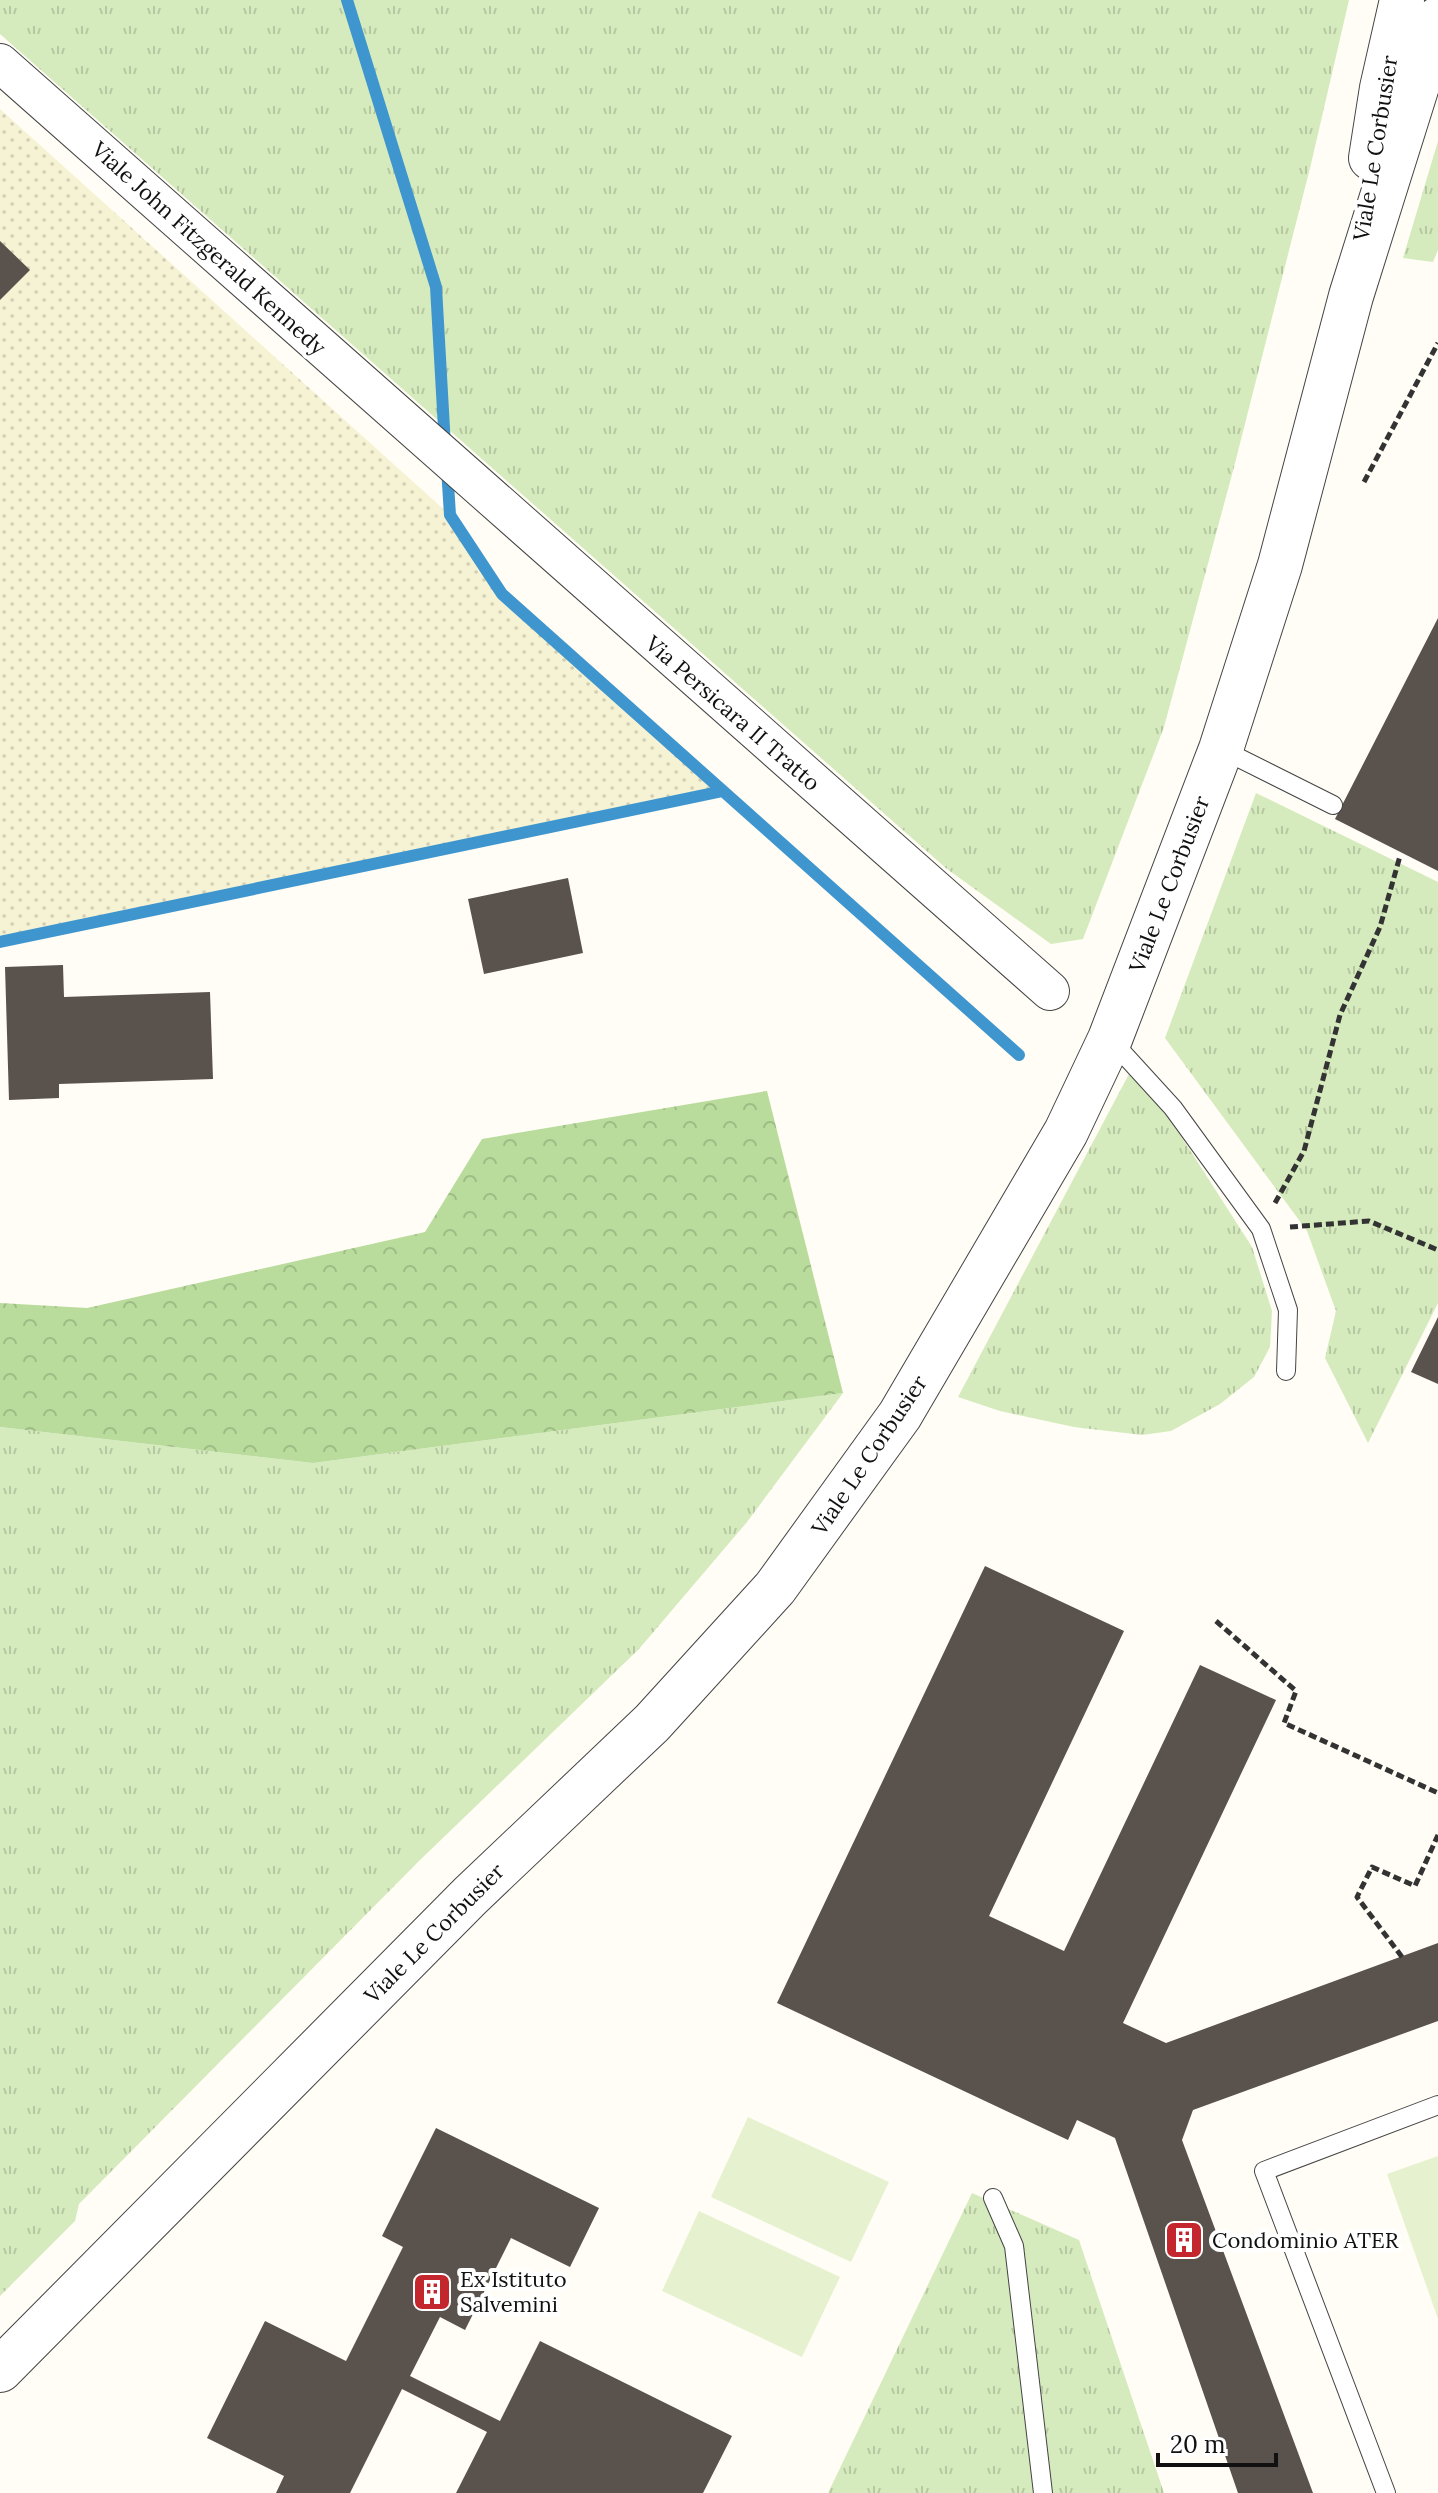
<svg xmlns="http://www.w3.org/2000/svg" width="1438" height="2493" font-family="Lora,serif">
  <defs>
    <pattern id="farmland-dots" width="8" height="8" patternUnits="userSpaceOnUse" patternTransform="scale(2)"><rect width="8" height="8" fill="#f6f3d4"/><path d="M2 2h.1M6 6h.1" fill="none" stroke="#d2cfb5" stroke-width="1.8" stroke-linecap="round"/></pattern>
    <pattern id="grass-tufts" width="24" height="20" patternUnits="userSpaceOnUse" patternTransform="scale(2)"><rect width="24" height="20" fill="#d5ebbd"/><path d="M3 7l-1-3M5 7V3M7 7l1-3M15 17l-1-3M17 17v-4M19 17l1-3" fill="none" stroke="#b6c8a1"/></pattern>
    <pattern id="forest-crowns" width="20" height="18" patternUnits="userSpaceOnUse" patternTransform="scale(2)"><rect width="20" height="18" fill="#b9dc9c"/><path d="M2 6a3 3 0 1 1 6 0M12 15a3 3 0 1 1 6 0" fill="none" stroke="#9ebc85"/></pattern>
  </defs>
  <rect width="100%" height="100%" fill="#fffdf5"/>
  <path fill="url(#farmland-dots)" d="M0,109L450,515L502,594L723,791L0,942Z"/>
  <path fill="url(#grass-tufts)" d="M0,0H1349L1311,164L1234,467L1164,727L1083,939L1051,944L947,869L0,34Z
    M1438,141V250L1433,262L1403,258Z
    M1256,793L1438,882V1303L1368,1443L1325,1358L1336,1311L1307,1231L1165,1038Z
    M1129,1074L1170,1119L1252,1247L1272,1311L1270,1347L1254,1377L1220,1404L1171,1431L1142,1435L1074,1427L1000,1411L958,1397Z
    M843,1393L747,1522L639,1649L419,1861L79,2204L75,2221L0,2296V1427L313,1463Z
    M972,2193L1079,2240L1164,2493H828Z"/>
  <path fill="url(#forest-crowns)" d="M767,1091L843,1393L313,1463L0,1427V1303L87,1308L425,1232L482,1139Z"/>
  <path fill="#e6f2cf" d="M748,2117L889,2182L851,2262L711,2197Z
    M1438,2156V2319L1387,2174Z
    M699,2211L840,2277L802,2357L662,2291Z"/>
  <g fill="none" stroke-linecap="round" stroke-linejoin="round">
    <path stroke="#3f96cf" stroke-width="12" d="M347,0L436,287L445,446
      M723,791L1019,1055
      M0,942L723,791L502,594L450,515L447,468"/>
  </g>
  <path fill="#5a524d" d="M0,241L30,270L0,300Z
    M1438,618V871L1335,819Z
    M568,878L583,953L484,974L468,899Z
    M63,965L64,997L210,992L213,1079L59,1084V1098L9,1100L5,967Z
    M1438,1317V1384L1411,1372Z
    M985,1566L1124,1631L989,1916L1064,1951L1200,1665L1276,1700L1123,2023L1166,2043L1438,1943V2021L1193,2110L1182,2140L1313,2493H1238L1115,2138L1077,2120L1068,2140L777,2003Z
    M436,2128L599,2208L570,2267L511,2238L465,2330L440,2317L410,2376L500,2421L540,2341L732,2436L703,2493H456L487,2432L402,2389L350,2493H276L284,2476L207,2438L265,2321L346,2361L403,2247L382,2236Z"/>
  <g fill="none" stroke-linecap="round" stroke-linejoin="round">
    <g stroke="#444" stroke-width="20">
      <path id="service" d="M1221,749L1333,805
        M1110,1039L1173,1108L1261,1229L1288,1310L1286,1371
        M993,2198L1014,2246L1043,2493
        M1386,2493L1264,2171L1438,2105"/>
    </g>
    <g stroke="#444" stroke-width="40">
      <path id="minor" d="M0,63L1050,991"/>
    </g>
    <g stroke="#444" stroke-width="46">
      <path id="tertiary" d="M1371,158L1382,88L1402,0
        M0,2370L470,1896L652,1723L775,1588L900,1415L1066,1132L1110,1039L1221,749L1280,565L1351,296L1438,19"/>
    </g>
    <path stroke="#333" stroke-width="5" stroke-dasharray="8 4" stroke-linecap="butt" d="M1364,482L1438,343
      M1275,1203L1304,1151L1340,1015L1380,927L1400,856
      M1290,1227L1369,1221L1438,1250
      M1216,1621L1296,1691L1284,1723L1438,1793
      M1402,1957L1357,1897L1372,1867L1415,1886L1438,1835"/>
    <use href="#service" stroke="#fff" stroke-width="18"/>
    <use href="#minor" stroke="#fff" stroke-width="38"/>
    <use href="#tertiary" stroke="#fff" stroke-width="44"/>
  </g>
  <defs>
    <g id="building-square" transform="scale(2)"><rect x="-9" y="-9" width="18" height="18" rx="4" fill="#c4262e" stroke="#fff"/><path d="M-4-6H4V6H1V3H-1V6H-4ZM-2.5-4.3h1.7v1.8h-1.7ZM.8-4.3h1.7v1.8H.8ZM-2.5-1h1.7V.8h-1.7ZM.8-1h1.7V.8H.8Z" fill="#fff"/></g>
  </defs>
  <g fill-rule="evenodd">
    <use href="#building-square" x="1184" y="2240"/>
    <use href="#building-square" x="432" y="2292"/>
  </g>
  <g text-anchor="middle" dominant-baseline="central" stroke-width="8" stroke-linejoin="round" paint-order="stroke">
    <g font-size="22" fill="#111" stroke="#fff">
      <text transform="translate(1375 148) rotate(-81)">Viale Le Corbusier</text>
      <text transform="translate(209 248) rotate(42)">Viale John Fitzgerald Kennedy</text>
      <text transform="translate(733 713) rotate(41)">Via Persicara II Tratto</text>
      <text transform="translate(1169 884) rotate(-69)">Viale Le Corbusier</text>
      <text transform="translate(869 1455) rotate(-56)">Viale Le Corbusier</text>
      <text transform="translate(434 1933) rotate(-45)">Viale Le Corbusier</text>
    </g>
    <g font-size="22" fill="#111" stroke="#fff" text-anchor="start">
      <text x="1212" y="2240">Condominio ATER</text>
      <text x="460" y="2279">Ex Istituto<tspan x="460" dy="25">Salvemini</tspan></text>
    </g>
  </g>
  <path d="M1158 2453v12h118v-12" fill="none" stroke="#111111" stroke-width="4"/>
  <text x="1170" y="2453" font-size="24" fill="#111111" stroke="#ffffff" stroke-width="6" paint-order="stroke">20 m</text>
</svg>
